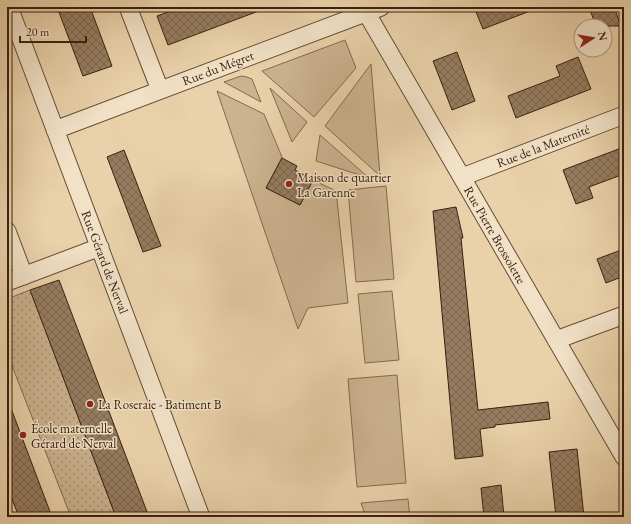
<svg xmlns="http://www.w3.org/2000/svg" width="631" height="524" font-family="'EB Garamond',serif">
  <defs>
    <pattern id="park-dots" width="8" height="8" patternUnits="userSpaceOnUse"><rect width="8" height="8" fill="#cbb38f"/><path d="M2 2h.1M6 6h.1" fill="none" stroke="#a69173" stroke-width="1.8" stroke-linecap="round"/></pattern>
    <pattern id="building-cross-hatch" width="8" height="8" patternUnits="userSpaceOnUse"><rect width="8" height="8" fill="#957c60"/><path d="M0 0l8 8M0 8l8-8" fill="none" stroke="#7b654e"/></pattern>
  </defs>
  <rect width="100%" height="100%" fill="#e9d1a9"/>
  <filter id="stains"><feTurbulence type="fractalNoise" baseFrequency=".005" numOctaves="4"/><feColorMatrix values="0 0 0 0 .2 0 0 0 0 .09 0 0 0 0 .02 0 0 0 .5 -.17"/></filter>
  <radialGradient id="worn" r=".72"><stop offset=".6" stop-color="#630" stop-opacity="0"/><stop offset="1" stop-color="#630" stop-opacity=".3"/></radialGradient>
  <path fill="#cbb38f" stroke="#826a50" d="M345,40L356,68L314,117L262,71Z
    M371,64L380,176L325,126Z
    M241,76L247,77L252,79L261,102L224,82Z
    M270,88L307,122L292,142Z
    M217,91L264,114L282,157L266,188L300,205L313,180L336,191L348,303L308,308L298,329Z
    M320,135L369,178L316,161Z
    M386,186L394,279L356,282L348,190Z
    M392,291L399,360L365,363L358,294Z
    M397,375L406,483L357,487L348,379Z
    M408,499L410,517H366L361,503Z"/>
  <path fill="url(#park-dots)" stroke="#826a50" d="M30,290L116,517H71L7,353V299Z"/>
  <path fill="url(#building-cross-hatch)" stroke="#3a2010" d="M57,7H90L112,66L83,76Z
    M182,7H263L264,9L168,45L157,16Z
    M474,7H537L538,8L483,29Z
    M589,7H614L621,26H596Z
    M457,52L475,101L452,110L433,61Z
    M578,57L591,89L516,118L508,96L560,76L556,66Z
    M624,147V174L589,187L593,198L576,204L563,170Z
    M124,150L161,246L143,252L107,157Z
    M282,158L297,166L295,170L313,180L300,205L266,188Z
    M456,207L463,238H461L478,410L548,402L550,419L495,425V427L480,429L483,456L455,459L433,211Z
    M624,249V276L606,283L597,259Z
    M59,280L149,517H116L30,290Z
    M7,403H9L52,517H19L7,486Z
    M577,449L584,517H556L549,452Z
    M501,485L504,517H484L481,488Z"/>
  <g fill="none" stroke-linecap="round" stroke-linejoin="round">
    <g stroke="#664c36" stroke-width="19">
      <path id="street" d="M9,7L201,517
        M128,7L160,90
        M366,12L624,457
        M55,130L381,7
        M462,177L624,115
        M7,231L24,276
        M7,282L100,247
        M556,340L624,315"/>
    </g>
    <use href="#street" stroke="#f1e1c7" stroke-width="17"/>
  </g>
  <g fill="#8f2418" stroke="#f1e1c7" stroke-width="1.5">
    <circle cx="289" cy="184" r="4"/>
    <circle cx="90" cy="404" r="4"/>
    <circle cx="23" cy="435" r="4"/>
  </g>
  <g text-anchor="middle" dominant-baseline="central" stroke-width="3" stroke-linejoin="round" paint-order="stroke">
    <g font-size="13" fill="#3a2010" stroke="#f1e1c7">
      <text transform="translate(218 68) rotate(-21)">Rue du Mégret</text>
      <text transform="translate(543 146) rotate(-21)">Rue de la Maternité</text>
      <text transform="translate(495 235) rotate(60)">Rue Pierre Brossolette</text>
      <text transform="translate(105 262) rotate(69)">Rue Gérard de Nerval</text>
    </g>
    <g font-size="13" fill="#3a2010" stroke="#f1e1c7" text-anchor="start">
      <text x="297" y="177">Maison de quartier<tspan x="297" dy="15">La Garenne</tspan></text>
      <text x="98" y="404">La Roseraie - Batiment B</text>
      <text x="31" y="428">École maternelle<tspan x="31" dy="15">Gérard de Nerval</tspan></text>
    </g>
  </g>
  <rect width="631" height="524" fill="none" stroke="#e9d1a9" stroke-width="24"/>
  <rect x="8" y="8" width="615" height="508" fill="none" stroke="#3a2010" stroke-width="2"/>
  <rect x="12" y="12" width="607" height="500" fill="none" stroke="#3a2010"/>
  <g transform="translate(593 38) rotate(78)"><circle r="19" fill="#f1e1c7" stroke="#a8947e"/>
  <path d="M0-3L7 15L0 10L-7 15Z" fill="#8f2418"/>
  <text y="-6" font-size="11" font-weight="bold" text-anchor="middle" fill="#3a2010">N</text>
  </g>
  <path d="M20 36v6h66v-6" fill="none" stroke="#3a2010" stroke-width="2"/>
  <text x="26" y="36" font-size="12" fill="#3a2010" stroke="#f1e1c7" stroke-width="3" paint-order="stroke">20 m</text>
  <rect width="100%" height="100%" filter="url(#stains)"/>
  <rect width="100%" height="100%" fill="url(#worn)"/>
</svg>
